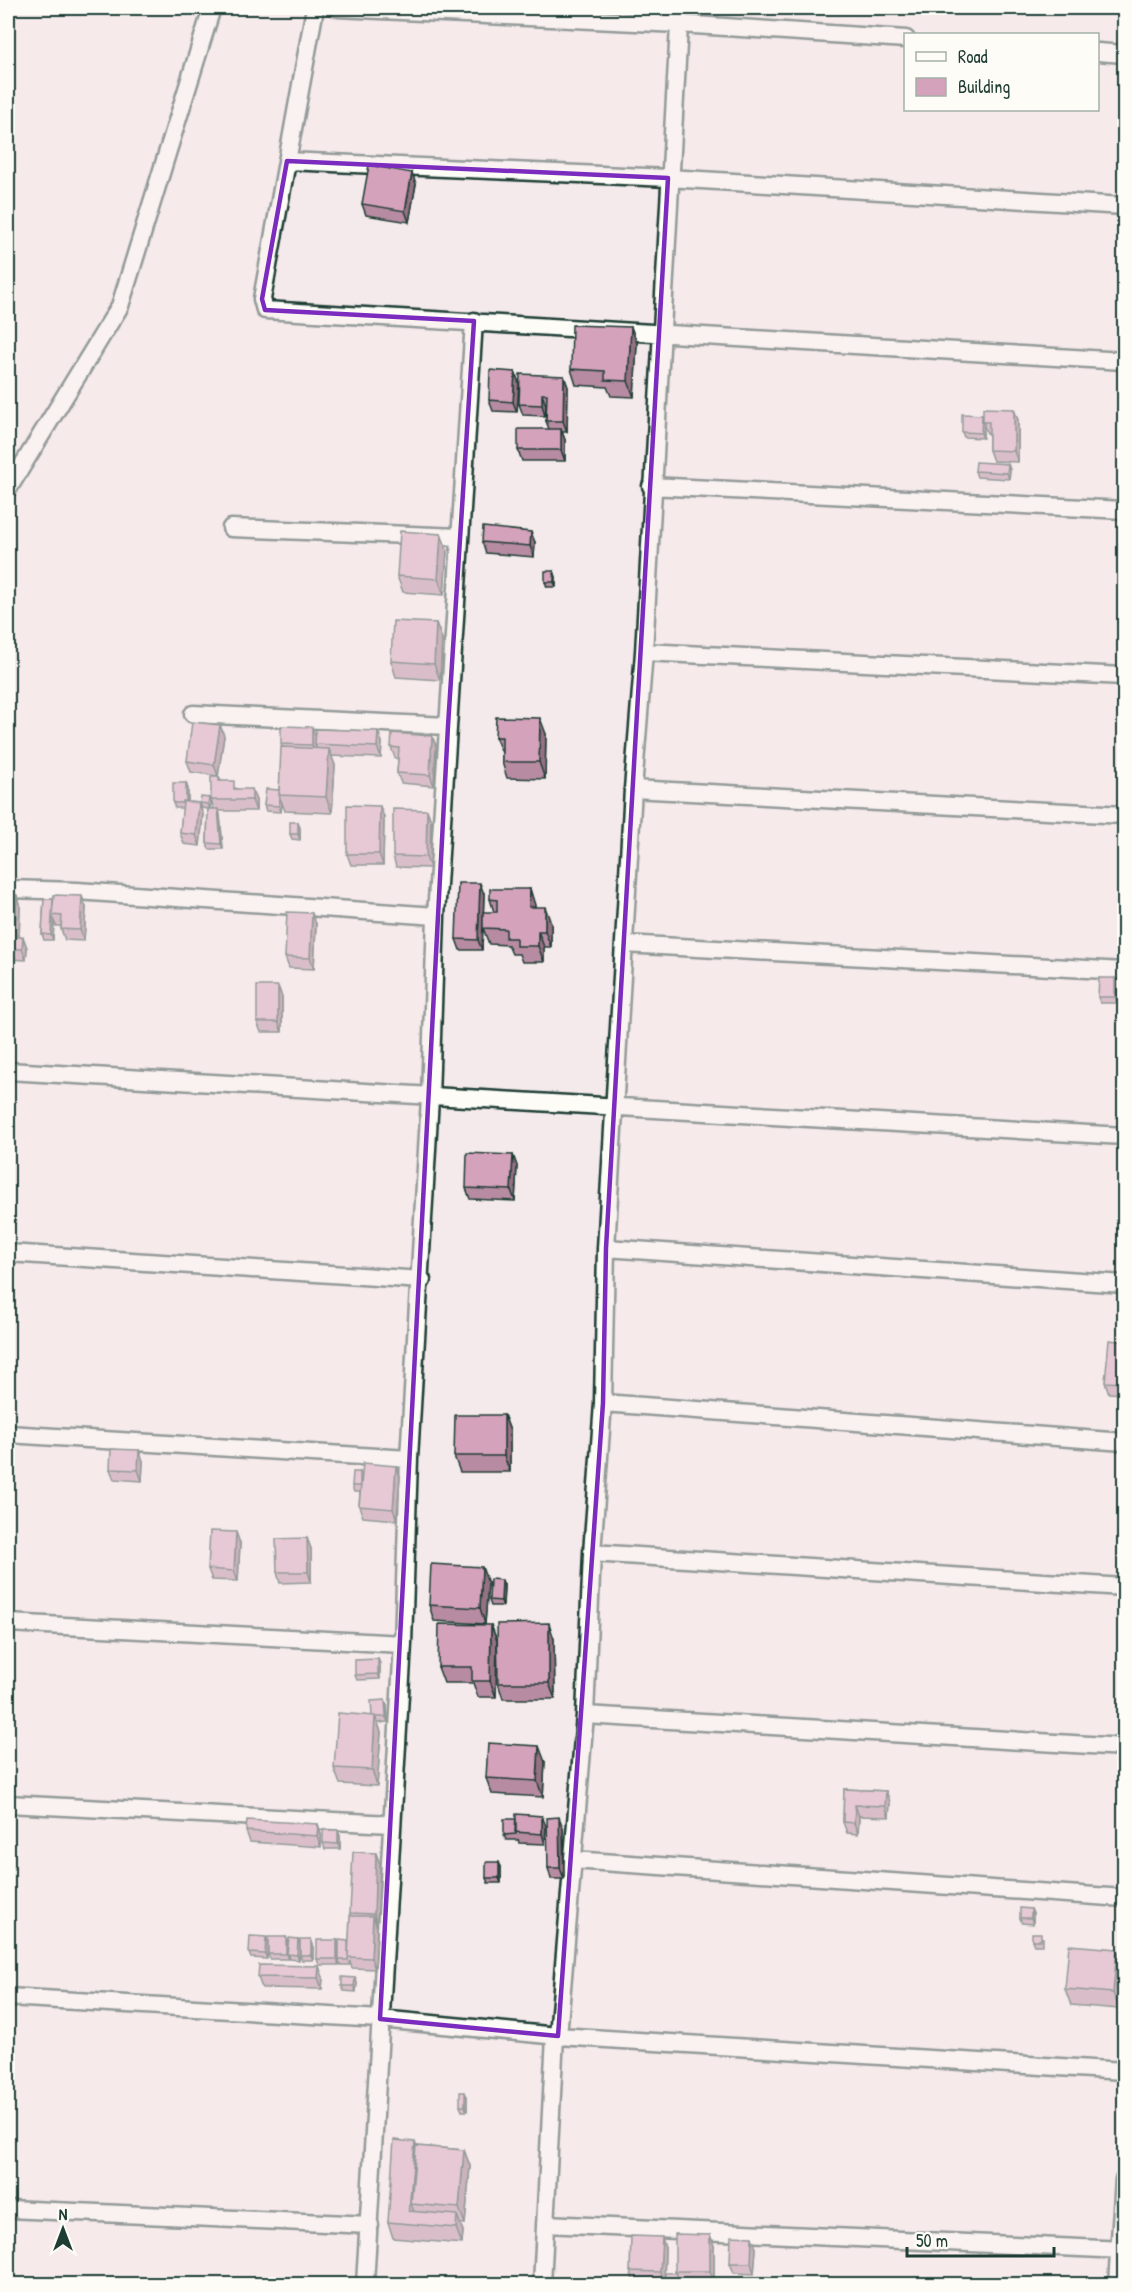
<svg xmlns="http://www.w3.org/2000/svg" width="1132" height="2292" font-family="'Patrick Hand',sans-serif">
  <rect width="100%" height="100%" fill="#f5eaeb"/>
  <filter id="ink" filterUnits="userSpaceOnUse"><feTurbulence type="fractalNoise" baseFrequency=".0167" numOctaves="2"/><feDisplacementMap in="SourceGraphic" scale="12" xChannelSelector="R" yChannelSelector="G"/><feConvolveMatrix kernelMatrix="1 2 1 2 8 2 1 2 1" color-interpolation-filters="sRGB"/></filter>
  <g filter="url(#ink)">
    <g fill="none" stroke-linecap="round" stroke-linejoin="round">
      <g stroke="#1f3d34" stroke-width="21">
        <path id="street" d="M315,8L262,299L265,310L1124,361
          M338,8L679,24L906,39
          M1098,52L1124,54
          M287,161L668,178L1124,206
          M651,486L1124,510
          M8,489L120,306L212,8
          M231,528L460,537
          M644,652L1124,676
          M193,714L448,726
          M633,789L1124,815
          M8,889L77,891L436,916
          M624,944L1124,971
          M8,1071C380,1095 752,1114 1124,1136
          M606,1248L1124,1284
          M8,1253L422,1280
          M603,1403L1124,1442
          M8,1434L409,1459
          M592,1553L1124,1587
          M8,1623L403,1644
          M585,1715L1124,1747
          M8,1804L391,1824
          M573,1860L1124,1898
          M8,1997L380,2019L558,2036L1124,2071
          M558,2036L585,1715L592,1553L603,1403L606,1248L633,789L644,652L680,8
          M8,2209L370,2225
          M545,2224L1124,2250
          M365,2284L403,1644L409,1459L430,1098L436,916L474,321
          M542,2284L555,2036
          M1117,2284L1124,2179"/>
      </g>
      <use href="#street" stroke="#fdfcf7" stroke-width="16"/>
    </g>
    <path fill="#b78ba2" stroke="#1f3d34" stroke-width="1.5" d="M412,173L416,184L409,222L366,215L362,204Z
      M631,327L637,343L634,397L611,396L607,387L576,385L571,369Z
      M515,372L519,383L517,412L493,411L489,400Z
      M564,376L568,387L567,432H562L565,440V461H522L518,450L549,429L546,421V405L545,416L523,415L519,404Z
      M983,419L1018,420V462L993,461L989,450V433H987L983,424V438L964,437L962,432Z
      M1008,464L1010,470L1009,479L977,477L975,471Z
      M441,534L447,550L444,595L403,592L397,576Z
      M482,542H535L534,557L486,553Z
      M554,571L556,577V587H547L545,582Z
      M436,623L442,639L440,680L396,677L391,661Z
      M220,725L224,736L218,776L191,772L187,761Z
      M546,734L545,779L507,778L502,762V753L495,737Z
      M432,736L436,746L434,786L401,783L397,773L398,759L395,758L391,747Z
      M315,737L382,742L381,758L331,756L335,765L332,813L285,811L282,803L281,812L266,811L264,805L279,790L282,747L281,744Z
      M219,777L221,781L237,789L256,800V811H219L220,815L223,849H209L207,843L208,809L202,808L200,803L209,798L211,803L210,809H214L211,800Z
      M186,783L188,789V802L203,814L200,846L184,844L180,833L183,808H175L173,803Z
      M427,810L431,821L430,868L396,867L393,856Z
      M384,817L383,865H351L347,854Z
      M298,822L300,828V840L292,839L290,834Z
      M530,889L535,907L551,923V947H544V962H522L519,954H512L508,945L489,944L483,928L494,912L490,899Z
      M484,894L482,950H460L456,939Z
      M8,895L20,906L19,937H23L27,948L26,960L8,959Z
      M44,899L86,907L84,941L65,940L61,929V926H56L54,921L53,940H44L42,934Z
      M316,924L314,969L289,968L285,957Z
      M1115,978L1117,984V1003H1100L1098,997Z
      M282,997V1032H261L257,1022Z
      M513,1155L517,1166L515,1201L470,1199L466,1188Z
      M1125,1342V1394L1109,1393L1105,1382Z
      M504,1415L510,1431V1472H460L454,1456Z
      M139,1450L143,1461L142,1481L114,1479L110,1469Z
      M360,1472L362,1476H400L397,1520L363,1517L359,1506L360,1492H354L352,1486Z
      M307,1538L311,1549V1582L280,1583L277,1572Z
      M240,1543L238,1581L212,1580L208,1569Z
      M488,1583L485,1624L434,1621L429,1605Z
      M504,1585L503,1606H491L489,1600Z
      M491,1625L497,1641L496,1697H478L473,1683H444L438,1667Z
      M554,1639L555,1699H503L498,1683Z
      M378,1659L380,1664V1679L357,1680L355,1675Z
      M387,1706L388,1722L378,1723L381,1732L377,1786L340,1784L334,1768L372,1716Z
      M545,1762L543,1797L492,1794L486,1778Z
      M844,1789L886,1791L890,1802L889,1817L859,1816L858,1834L847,1833L843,1822Z
      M318,1824L321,1835V1847L250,1842L246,1831Z
      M546,1826L545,1844L519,1843L518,1839V1840H506L504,1835Z
      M563,1828L564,1879H551L548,1868Z
      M338,1830L340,1836V1849H325L323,1843Z
      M380,1864L377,1925H376L377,1927L375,1969L352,1968L350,1961V1965H341L339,1962V1965H319L317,1959L337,1940L339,1945L349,1943L351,1916L350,1913Z
      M501,1867V1883H488L486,1878Z
      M1031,1909L1033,1914V1924L1022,1923L1020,1918Z
      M286,1937L288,1943L298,1939L300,1942L311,1939L313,1945V1960H302L300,1955V1949L299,1960L289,1959L288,1955V1959H270L268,1954Z
      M1043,1938V1945H1034L1032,1940Z
      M268,1942L267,1959L251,1958L249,1953Z
      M1122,1965L1119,2009L1071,2005L1065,1989Z
      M258,1977H323L322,1989L262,1988Z
      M355,1978L357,1983L356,1992L344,1991L342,1986Z
      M467,2097V2111H462L460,2106Z
      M416,2146L464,2150L470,2166L465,2224H460L463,2231L462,2244L393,2238L388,2222Z
      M710,2235L714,2246V2282H710L711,2284H665L676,2273L675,2271Z
      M665,2248L664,2283L634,2282L630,2271Z
      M756,2248L754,2274L734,2273L730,2263Z"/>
    <path fill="#957184" stroke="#1f3d34" stroke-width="1.5" d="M412,173L416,184L409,222L405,211Z
      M631,327L637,343L634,397L628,381Z
      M515,372L519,383L517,412L513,402Z
      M564,376L568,387L567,432L563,421Z
      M542,394L546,405L545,416L542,405Z
      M1014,409L1018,420V462L1014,451Z
      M982,415L984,420L983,438L981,433Z
      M561,429L565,440V461L561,450Z
      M1008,464L1010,470L1009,479L1007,473Z
      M531,532L535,542L534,557L530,546Z
      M441,534L447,550L444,595L438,579Z
      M554,571L556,577V587L554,582Z
      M436,623L442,639L440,680L434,664Z
      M540,718L546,734L545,779L539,762Z
      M220,725L224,736L218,776L214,765Z
      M312,727L316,738V756L312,745Z
      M378,731L382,742L381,758L377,747Z
      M432,736L436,746L434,786L430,775Z
      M329,749L335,765L332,813L326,797Z
      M186,783L188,789V808L186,803Z
      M252,789L256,800V811L252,800Z
      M209,798L211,803L210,810L208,804Z
      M280,798L282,803L281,812L279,806Z
      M199,803L203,814L200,846L196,835Z
      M380,806L384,817L383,865L379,854Z
      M218,809L220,815L223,849L221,844Z
      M427,810L431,821L430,868L426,857Z
      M298,822L300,828V840L298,834Z
      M480,883L484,894L482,950L478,940Z
      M530,889L535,905V923L529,907Z
      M17,895L20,906L19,941L15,930Z
      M82,896L86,907L84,941L80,930Z
      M53,899L52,915L54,921L53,940L51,935Z
      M545,907L551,923V947L545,931Z
      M312,913L316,924L314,969L310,958Z
      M538,931L544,947V962L538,946Z
      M23,937L27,948L26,960L22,949Z
      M1115,978L1117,984V1003L1115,997Z
      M278,986L282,997V1032L278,1022Z
      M513,1155L517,1166L515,1201L511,1190Z
      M504,1415L510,1431V1472L504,1456Z
      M139,1450L143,1461L142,1481L138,1470Z
      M396,1466L400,1476L397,1520L393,1509Z
      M236,1532L240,1543L238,1581L234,1571Z
      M307,1538L311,1549V1582L308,1572Z
      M482,1567L488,1583L485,1624L480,1608Z
      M502,1580L504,1585L503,1606L501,1601Z
      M549,1623L554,1639L555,1699L549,1683Z
      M491,1625L497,1641L496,1697L490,1681Z
      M378,1659L380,1664V1679L378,1674Z
      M385,1700L387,1706L388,1722L386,1717Z
      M375,1716L381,1732L377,1786L372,1770Z
      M539,1746L545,1762L543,1797L537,1781Z
      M886,1791L890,1802L889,1817L885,1806Z
      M855,1805L859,1816L858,1834L854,1823Z
      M542,1816L546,1826L545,1844L542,1834Z
      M559,1817L563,1828L564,1879L560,1868Z
      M318,1824L321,1835V1847L317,1836Z
      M338,1830L340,1836V1849L338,1844Z
      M376,1853L380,1864L377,1925L374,1914Z
      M499,1862L501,1867V1883L499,1878Z
      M1031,1909L1033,1914V1924L1031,1918Z
      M373,1916L377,1927L375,1969L371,1958Z
      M266,1937L268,1942L267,1959L265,1954Z
      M286,1937L288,1943V1959L286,1954Z
      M298,1939L300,1944L299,1960L297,1955Z
      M311,1939L313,1945V1960L311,1955Z
      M337,1940L339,1946V1965L337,1959Z
      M1117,1949L1122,1965L1119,2009L1113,1993Z
      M319,1966L323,1977L322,1989L318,1978Z
      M355,1978L357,1983L356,1992L354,1986Z
      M465,2092L467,2097V2111L465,2106Z
      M415,2142L421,2158L411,2204L416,2216L409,2211Z
      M464,2150L470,2166L465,2224L459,2208Z
      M457,2215L463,2231L462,2244L456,2228Z
      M710,2235L714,2246V2282L710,2271Z
      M662,2237L665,2248L664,2283L660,2272Z
      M752,2237L756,2248L754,2274L751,2263Z"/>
    <path fill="#d5a2bc" stroke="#1f3d34" stroke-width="1.5" d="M369,165L412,173L405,211L362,204Z
      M572,325L631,327L628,381L605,380V371L571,369Z
      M490,370L515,372L513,402L489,400Z
      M520,374L564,376L563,421H546L547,394H542V405L519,404Z
      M983,408L1014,409V451L989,450V422H983Z
      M962,414L982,415L981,433L962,432Z
      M518,429H561V450H518Z
      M976,462L1008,464L1007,473L975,471Z
      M483,527L531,532L530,546L482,542Z
      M400,531L441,534L438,579L397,576Z
      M545,571H554V582H545Z
      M393,621L436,623L434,664L391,661Z
      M496,717L540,718L539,762H502V737H495Z
      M192,722L220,725L214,765L187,761Z
      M281,726L312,727V745L281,744Z
      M316,729L378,731L377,747L315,744Z
      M392,733L432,736L430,775L397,773L399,748L391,747Z
      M281,747L329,749L326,797L279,795Z
      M211,777H219V781H234V789H252V800H211Z
      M173,783H186V802L183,801V803H173Z
      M266,789L279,790L280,798L279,806L264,805Z
      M201,797L209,798L208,804L200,803Z
      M183,801L199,803L196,835L180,833Z
      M347,805L380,806L379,854H347Z
      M208,809H218L221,844L207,843Z
      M393,809L427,810L426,857L393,856Z
      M290,822H298V834H290Z
      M458,883H480L478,940L456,939Z
      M490,889H530L529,907H545V931H538V946H516V938H506V929L483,928V912H497V900L490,899Z
      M8,895H17L15,930H8Z
      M54,895L82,896L80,930L61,929L62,916L52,915Z
      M44,899H53L51,935L42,934Z
      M287,912L312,913L310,958L285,957Z
      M8,937H23L22,949H8Z
      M1099,978H1115V997H1098Z
      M257,986H278V1022H257Z
      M467,1153L513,1155L511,1190L466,1188Z
      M1109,1340L1125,1342V1383L1105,1382Z
      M455,1415H504V1456H454Z
      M111,1449L139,1450L138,1470L110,1469Z
      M363,1463L396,1466L393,1509L359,1506Z
      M353,1472H360V1486H352Z
      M210,1531L236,1532L234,1571L208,1569Z
      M307,1538L308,1572H277L276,1539Z
      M431,1564L482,1567L480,1608L429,1605Z
      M490,1579L502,1580L501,1601L489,1600Z
      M549,1623V1683H498L497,1624Z
      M439,1624L491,1625L490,1681H472V1667H438Z
      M378,1659V1674L355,1675V1660Z
      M385,1700L386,1717H375V1716H372L371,1701Z
      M338,1713L375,1716L372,1770L334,1768Z
      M488,1743L539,1746L537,1781L486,1778Z
      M844,1789L886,1791L885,1806L855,1805L854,1823L843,1822Z
      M516,1814L542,1816V1834L515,1832Z
      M559,1817L560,1868H548L547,1818Z
      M504,1819H516V1834L504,1835Z
      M247,1820L318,1824L317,1836L246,1831Z
      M323,1830H338V1844L323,1843Z
      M353,1852L376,1853L374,1914L350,1913Z
      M486,1862H499V1878H486Z
      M1020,1908L1031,1909V1918H1020Z
      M350,1916H373L371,1958L348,1957Z
      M1032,1933H1041V1940H1032Z
      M250,1936L266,1937L265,1954L249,1953Z
      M268,1937H286V1954H268Z
      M289,1938L298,1939L297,1955L287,1954Z
      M300,1939H311V1955H300Z
      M317,1940H337V1959H317Z
      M339,1940L348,1941V1960H339Z
      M1069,1945L1117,1949L1113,1993L1065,1989Z
      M259,1965L319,1966L318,1978L258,1977Z
      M342,1977L355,1978L354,1986H342Z
      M460,2092H465V2106H460Z
      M394,2140L415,2142L409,2211L457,2215L456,2228L388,2222Z
      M416,2146L464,2150L459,2208L411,2204Z
      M675,2234L710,2235V2271H675Z
      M631,2236L662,2237L660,2272L630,2271Z
      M731,2236L752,2237L751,2263H730Z
      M665,2273H677V2280L710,2281V2284H665Z"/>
  </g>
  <path d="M0 0H1132V2292H0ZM287,161L668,178L606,1248L603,1403L558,2036L380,2019L448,726L474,321L265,310L262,299Z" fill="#f5eaeb" fill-opacity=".55" fill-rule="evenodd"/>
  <path fill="none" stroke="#7b2cbf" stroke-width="4.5" stroke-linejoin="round" d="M287,161L668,178L606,1248L603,1403L558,2036L380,2019L448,726L474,321L265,310L262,299Z"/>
  <rect width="1132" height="2292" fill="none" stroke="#fdfcf7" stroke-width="30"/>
  <rect x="15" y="15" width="1102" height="2262" fill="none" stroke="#1f3d34" stroke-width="2" filter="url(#ink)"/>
  <rect x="904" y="33" width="195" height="78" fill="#fdfcf7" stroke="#a4b0a9" stroke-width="1.5"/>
  <rect x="916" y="52" width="30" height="9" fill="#fdfcf7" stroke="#a4b0a9" stroke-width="1.5"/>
  <text x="958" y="63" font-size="18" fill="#1f3d34">Road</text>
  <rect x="916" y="78" width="30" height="18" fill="#d5a2bc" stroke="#a4b0a9" stroke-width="1.5"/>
  <text x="958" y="93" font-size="18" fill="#1f3d34">Building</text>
  <g transform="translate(63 2229)" stroke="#fdfcf7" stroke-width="4.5" paint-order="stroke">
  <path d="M0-4.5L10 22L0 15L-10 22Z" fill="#1f3d34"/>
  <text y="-9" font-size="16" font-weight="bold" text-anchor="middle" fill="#1f3d34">N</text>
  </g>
  <path d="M907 2247v9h147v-9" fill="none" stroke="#1f3d34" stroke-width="3"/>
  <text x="916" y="2247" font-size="18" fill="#1f3d34" stroke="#fdfcf7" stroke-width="4.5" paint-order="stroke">50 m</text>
</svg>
